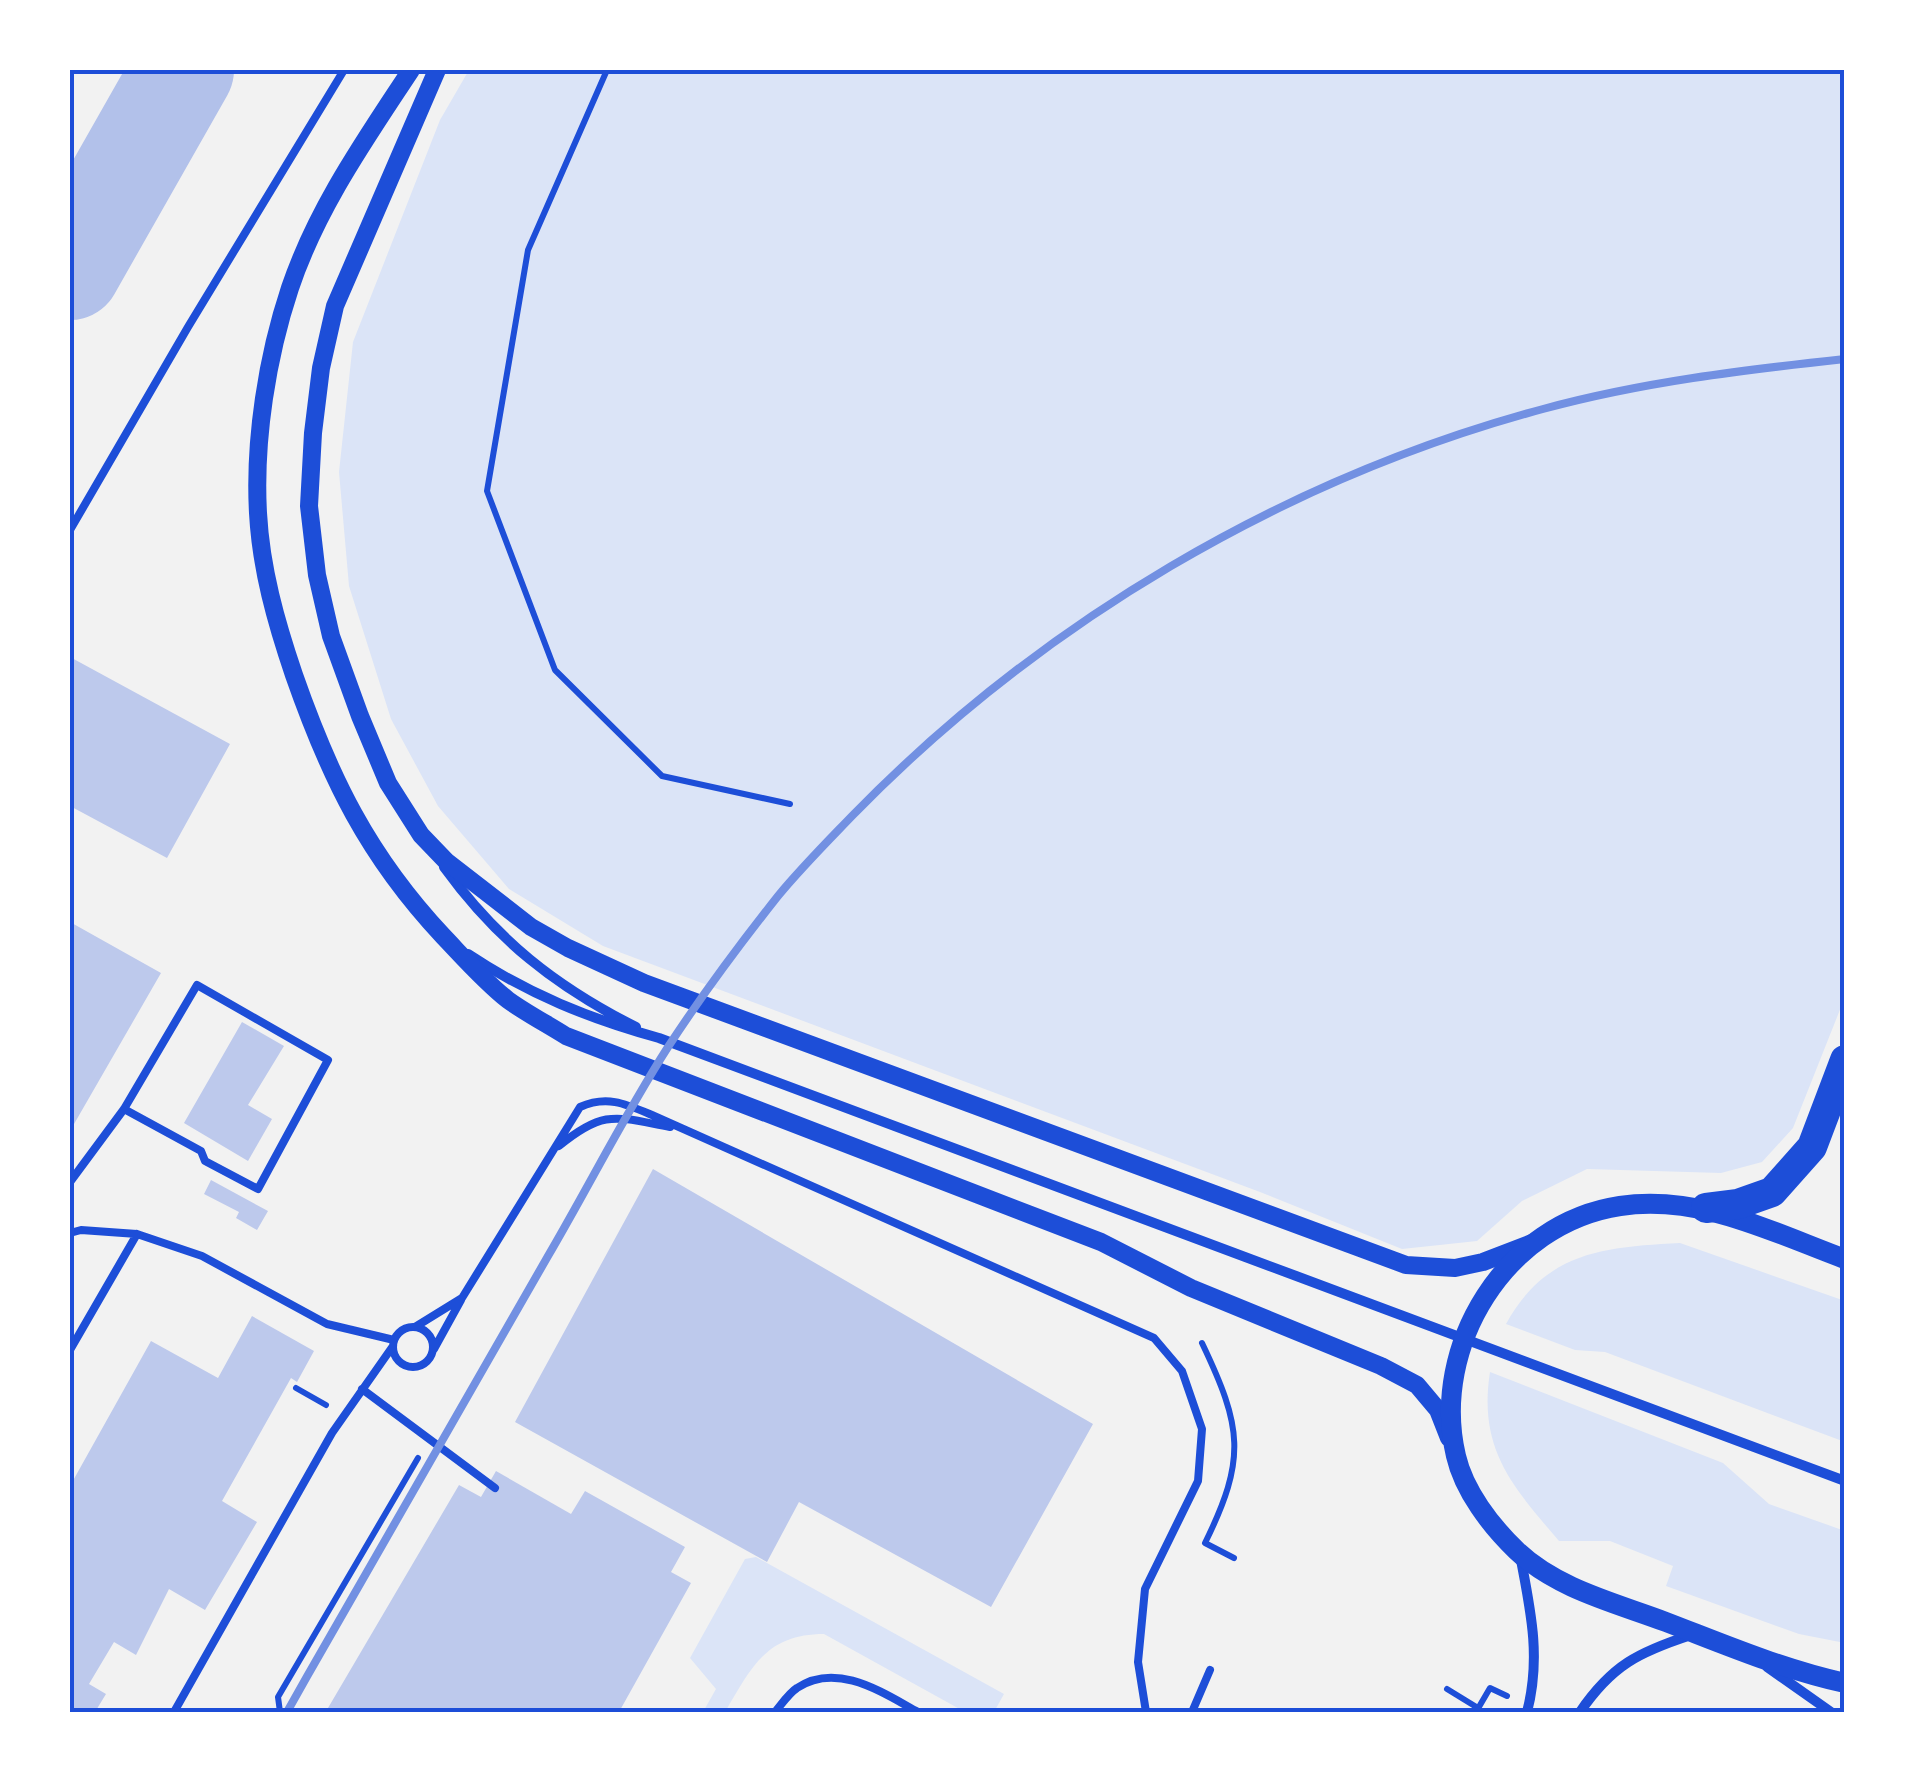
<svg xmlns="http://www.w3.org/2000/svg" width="1915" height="1782" font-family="'Golos Text',sans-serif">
  <rect width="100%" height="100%" fill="#f2f2f2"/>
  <path fill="#dbe4f7" d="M469,70H1845V997L1793,1128L1762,1162L1721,1173L1587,1169L1522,1201L1477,1241L1402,1249L1260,1192L603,946L509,889L438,806L391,719L349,586L339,472L353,342L440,120Z
    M1680,1243L1845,1301V1442L1605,1352L1575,1350L1506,1324C1546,1251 1605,1247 1680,1243Z
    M1490,1372L1723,1463L1769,1504L1845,1531V1643L1799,1634L1666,1586L1673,1566L1610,1541H1559C1512,1486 1478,1449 1490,1372Z
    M756,1557L1004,1694L994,1712H965L824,1634C766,1634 751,1668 725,1712H703L716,1689L690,1658L745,1559Z"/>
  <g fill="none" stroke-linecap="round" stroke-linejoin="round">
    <path stroke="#b2c1ea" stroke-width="102" d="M70,269L183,70"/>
  </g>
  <path fill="#bdc9ec" d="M70,657L230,744L167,858L70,806Z
    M70,922L161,973L70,1131Z
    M242,1022L284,1046L248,1105L272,1119L248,1161L184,1123Z
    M653,1169L1093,1424L991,1607L799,1502L767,1562L515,1422Z
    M211,1180L268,1211L257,1230L236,1218L239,1212L204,1194Z
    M252,1316L314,1351L297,1382L291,1378L222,1501L257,1522L205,1610L169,1589L136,1655L114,1642L89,1684L106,1694L95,1712H70V1486L151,1341L218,1378Z
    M496,1471L571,1514L585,1491L685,1547L671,1572L691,1583L619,1712H336L328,1708L459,1485L481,1497Z"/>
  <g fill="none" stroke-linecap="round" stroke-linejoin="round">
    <path stroke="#1d4ed8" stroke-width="6" d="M607,70L528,250L487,491L555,670L662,776L790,804
      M1202,1343C1242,1427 1247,1458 1205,1543L1234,1558
      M296,1388L326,1405
      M1447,1689L1478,1708
      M280,1712L278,1697L418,1458
      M1476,1712L1490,1688L1507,1696"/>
    <path stroke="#1d4ed8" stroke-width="8" d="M70,530L188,327L344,70
      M559,1146C604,1109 616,1117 670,1127
      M70,1182L124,1109L197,985L328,1060L258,1189L205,1161L201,1151L124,1109
      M70,1233L81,1230L137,1234L202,1256L327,1324L394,1340
      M415,1327L462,1298L580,1107C607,1095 626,1104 652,1115L1154,1338L1182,1371L1202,1429L1198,1481L1145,1589L1138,1662L1146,1712
      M393 1347a20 20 0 1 1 40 0a20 20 0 1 1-40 0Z
      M434,1349L461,1300
      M70,1350L137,1234
      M362,1389L495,1488
      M174,1712L332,1433L393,1346
      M775,1712C781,1705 789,1693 797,1688C837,1661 883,1693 918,1712
      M1192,1712L1210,1670"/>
    <path stroke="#1d4ed8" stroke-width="10" d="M444,867C497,940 555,986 636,1027
      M468,954C528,994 590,1019 659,1038L1845,1481
      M1521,1560C1531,1612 1541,1659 1527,1712
      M1767,1667L1831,1712
      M1580,1712C1612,1665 1639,1652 1691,1635"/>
    <path stroke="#1d4ed8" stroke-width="18" d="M411,70C365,140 317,208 290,288C267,357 254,440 258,513C261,569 276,622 294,675C330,778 368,856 443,936C464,958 484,981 508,1000C526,1013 547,1024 566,1036L1101,1242L1191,1288L1381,1366L1417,1385L1438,1410L1449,1438
      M437,70L335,306L321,368L313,433L309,506L317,575L331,636L360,716L388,783L421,835L446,861L531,927L568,948L644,983L1406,1265L1455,1268L1483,1262L1532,1243"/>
    <path stroke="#1d4ed8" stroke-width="20" d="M1845,1259C1772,1232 1699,1194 1620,1206C1506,1223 1430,1346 1456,1456C1464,1491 1491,1526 1517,1551C1557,1589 1616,1603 1666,1622C1726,1645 1782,1669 1845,1683"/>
    <path stroke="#1d4ed8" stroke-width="30" d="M1706,1208L1738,1204L1772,1192L1812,1147L1845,1060"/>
    <path stroke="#7290e2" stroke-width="8" d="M287,1712C373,1559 461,1407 548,1256C589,1186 625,1114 668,1047C702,995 740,944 778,896C801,868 827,842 852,816C1040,623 1283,479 1543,409C1642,382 1743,370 1845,359"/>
  </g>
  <rect width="1915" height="1782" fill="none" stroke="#ffffff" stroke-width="145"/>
  <rect x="72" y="72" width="1770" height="1638" fill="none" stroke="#1d4ed8" stroke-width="4"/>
</svg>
